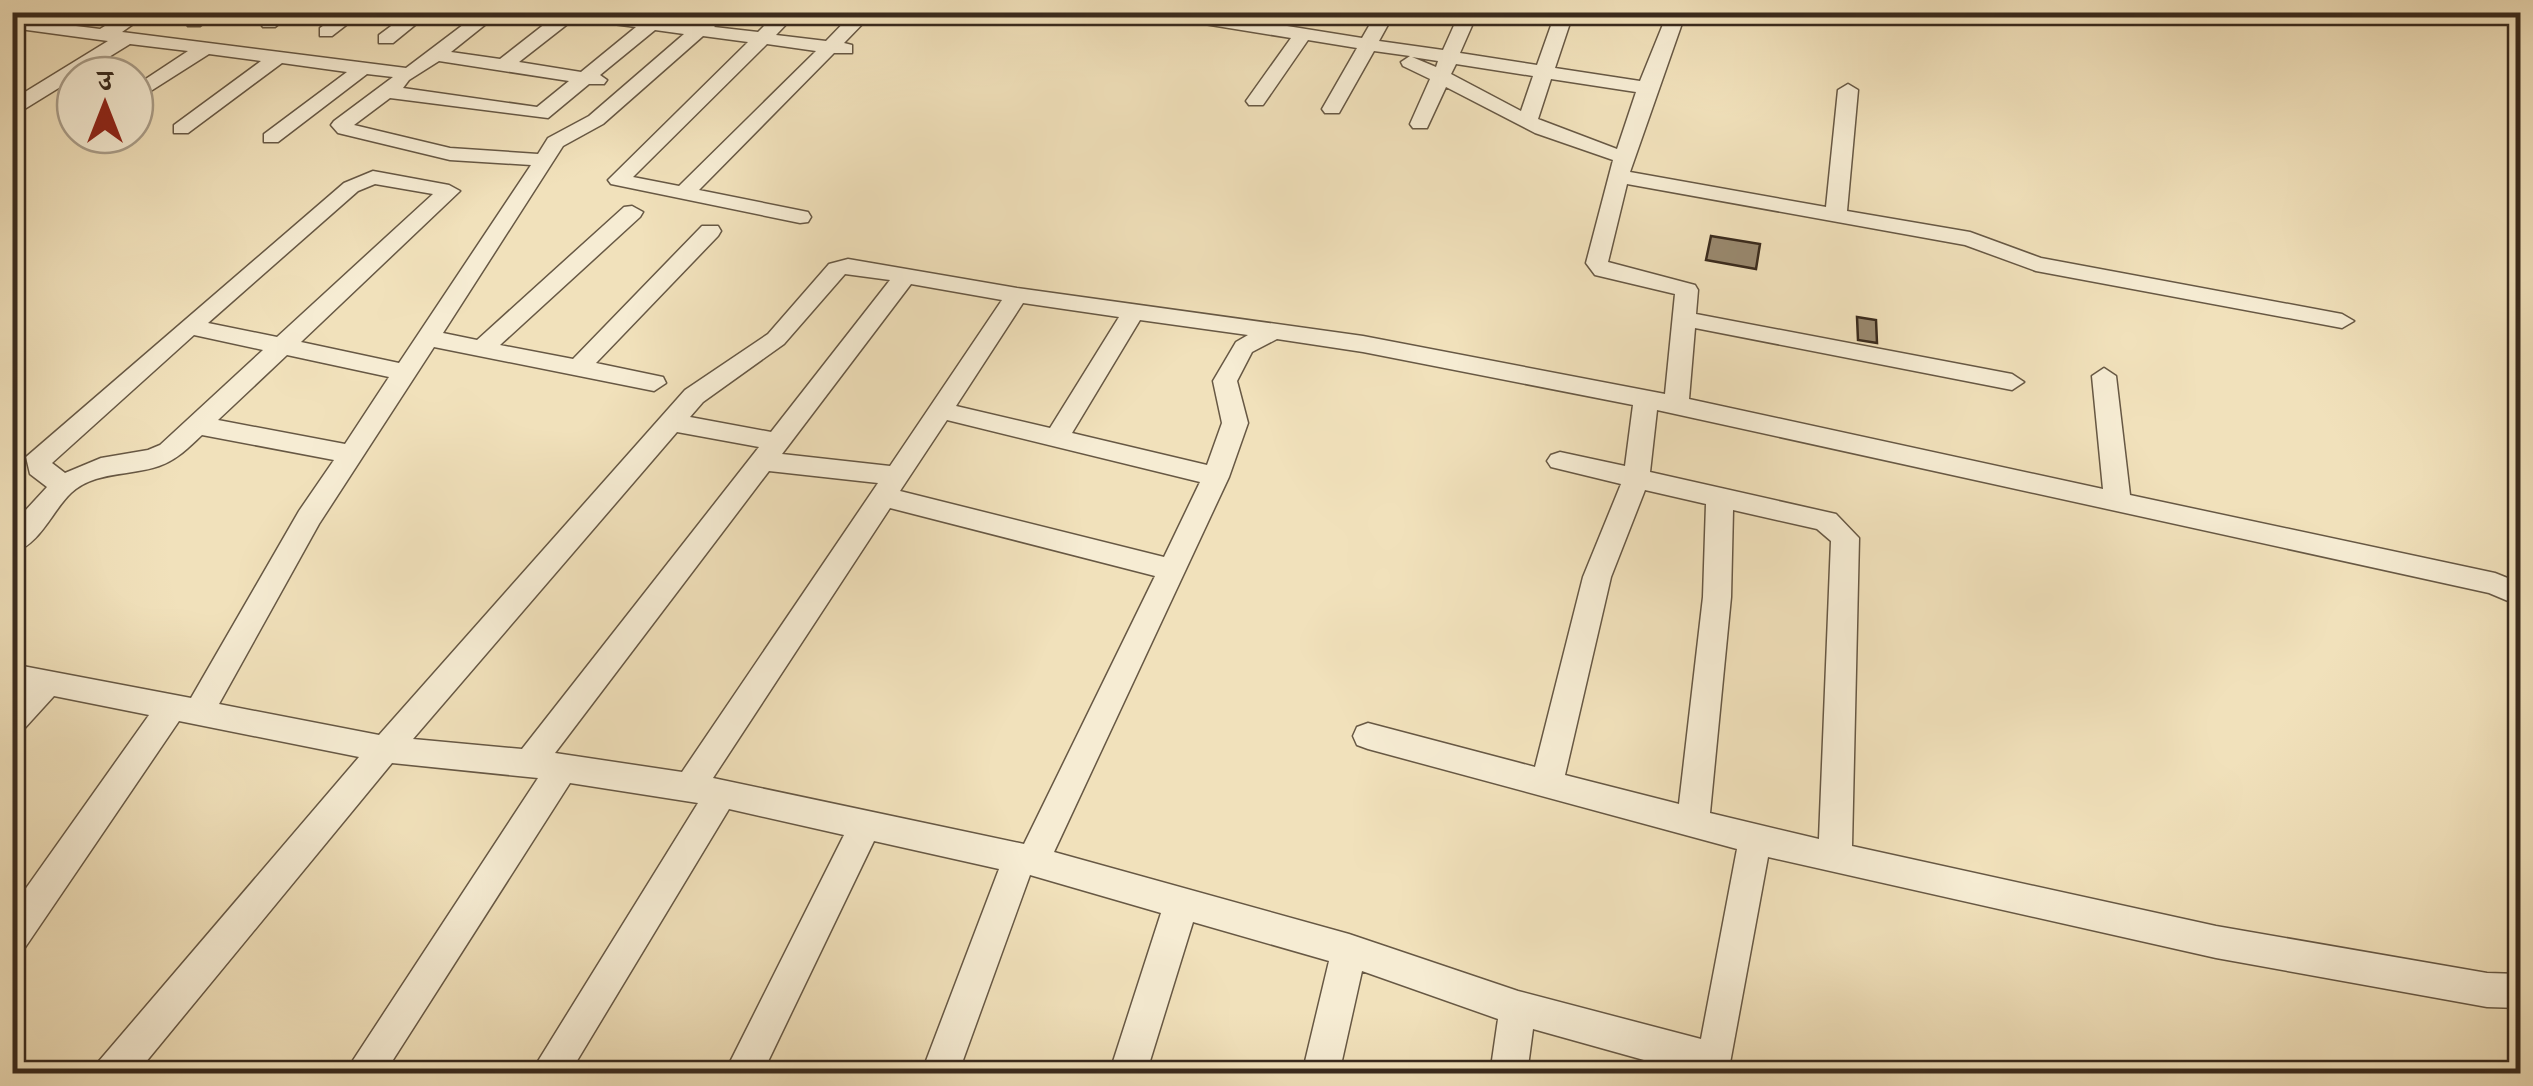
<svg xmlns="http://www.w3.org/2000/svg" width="2533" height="1086" font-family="'Libre Bodoni','Noto Serif Devanagari',serif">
  <rect width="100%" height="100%" fill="#f1e1bb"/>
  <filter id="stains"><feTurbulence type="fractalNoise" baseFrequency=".002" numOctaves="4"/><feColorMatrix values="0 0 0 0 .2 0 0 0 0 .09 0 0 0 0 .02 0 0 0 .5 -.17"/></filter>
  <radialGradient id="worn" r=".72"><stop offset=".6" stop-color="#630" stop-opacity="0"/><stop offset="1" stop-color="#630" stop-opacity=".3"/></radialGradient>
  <path fill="#99896f" stroke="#392a1d" stroke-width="2.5" d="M1711,236L1760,244L1756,269L1706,260Z
    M1857,317L1876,320L1877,343L1858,340Z"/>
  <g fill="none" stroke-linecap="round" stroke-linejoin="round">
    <g stroke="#675844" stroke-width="3">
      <path id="minor" d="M128,12H150L122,32L406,68L480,12H501L451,52L500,59L555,16L550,12H605L648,18L654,12H675L667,20L695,24L709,12H729L714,27L758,32L778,12H798L776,35L826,41L854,12H874L844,43L852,45V53H834L699,190L808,212L811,217L808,222L800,223L611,184L608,180L748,42L703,36L603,124L563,146L443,333L477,340L624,207L632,206L643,212L640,217L500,345L573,359L702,226H718L721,231L718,236L596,363L663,377L666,383L654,391L434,347L319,524L219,704L379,735L685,390L768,334L829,264L848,259L1017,288L1363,336L1665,394L1675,294L1595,275L1586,263L1613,160L1535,133L1446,87L1427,128H1413L1410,124L1430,79L1403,66L1401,62L1410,56L1374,51L1339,113H1325L1322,109L1357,48L1308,40L1263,105H1249L1246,101L1291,38L1161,17L1152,12H1199L1362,38L1377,12H1395L1379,41L1443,50L1460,12H1478L1460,53L1537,65L1554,17L1567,12L1572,17L1555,68L1640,81L1668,12H1686L1630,172L1826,207L1838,90L1848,84L1858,90L1847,211L1970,232L2041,258L2342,314L2354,321L2342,328L2036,271L1965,245L1627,184L1608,262L1695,285L1698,290L1696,314L2012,374L2024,382L2012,390L1695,328L1689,399L2103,489L2092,376L2104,368L2116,376L2130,495L2495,573L2520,583V606L2489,593L1657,410L1650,472L1836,514L1859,538L1852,846L2216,926L2487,973L2520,974V1008L2487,1007L2216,958L1768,857L1728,1074H1694L1533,1029L1527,1074H1490L1498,1019L1362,971L1339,1074H1302L1329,961L1193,922L1146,1074H1109L1161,913L1030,875L958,1074H921L999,869L874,841L762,1074H724L844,835L729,809L569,1074H530L698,803L570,783L384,1074H344L538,778L392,763L136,1074H94L99,1061L359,757L179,721L24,949L12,954V908L149,715L54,696L23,730L12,734V700L22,690L12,688V664L191,698L299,511L334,460L202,435C189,447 177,460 159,466C131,476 94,471 71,493C52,511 40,545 12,553V525L47,487L30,474L26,457L344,183L373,171L449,185L460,191L301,342L399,363L531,165L450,160L338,133L331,125L334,121L393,77L367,74L278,142H264V134L347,72L282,63L188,133H174V125L261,61L209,54L135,101V86L188,51L130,44L23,110L12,111V100L108,41L12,28V18L100,29ZM574,19L636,27L581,72L519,62ZM655,30L684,34L589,116L548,138L538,154L450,148L354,125L390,98L548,118L589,84H604L607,80L600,75ZM767,44L816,51L679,186L633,177ZM1412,57L1438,61L1436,67ZM439,61L569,81L537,107L403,88L409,80ZM1456,64L1533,76L1521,111L1451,74ZM1551,79L1636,92L1617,149L1538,119ZM375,184L433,194L277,337L208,323L358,191ZM845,274L890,280L771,432L690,417L703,402L784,344ZM911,284L1002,300L890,466L782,454ZM1023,303L1119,317L1050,428L956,406ZM1140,320L1248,335L1236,342L1213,381L1222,423L1207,465L1072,433ZM194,335L263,350L160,445L148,450L101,458L65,473L52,463ZM1277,339L1363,352L1633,405L1625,466L1560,452L1551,455L1547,461L1551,467L1621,484L1583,577L1535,767L1368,723L1357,727L1353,736L1357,745L1368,749L1737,849L1701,1039L1518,991L1349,934L1054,852L1229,477L1248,423L1237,381L1252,352ZM287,355L389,377L345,444L218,420ZM947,420L1200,482L1164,557L900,491ZM677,432L759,447L522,749L413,739ZM769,471L878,483L682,772L555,753ZM1645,490L1706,504L1703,597L1679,804L1565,775L1611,577ZM890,508L1155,576L1024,844L713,778ZM1733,510L1817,529L1831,541L1819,839L1710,813L1731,597Z
        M196,12H218L200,26H188L185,22Z
        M272,12H293L275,27H263L260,23Z
        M342,12H363L332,36H320V28Z
        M410,12H431L393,43H379V35Z"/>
    </g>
    <use href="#minor" fill="#f6ecd3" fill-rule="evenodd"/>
  </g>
  <rect width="2533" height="1086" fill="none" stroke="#f1e1bb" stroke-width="50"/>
  <rect x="15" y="15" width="2503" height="1056" fill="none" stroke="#392a1d" stroke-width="5"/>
  <rect x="25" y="25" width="2483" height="1036" fill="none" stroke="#392a1d" stroke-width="2.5"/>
  <g transform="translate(105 105)"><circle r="48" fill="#f6ecd3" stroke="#aa9e8a" stroke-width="2.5"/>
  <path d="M0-8L18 38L0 25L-18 38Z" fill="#8f2418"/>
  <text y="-15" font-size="28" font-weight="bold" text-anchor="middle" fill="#392a1d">उ</text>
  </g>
  <rect width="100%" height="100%" filter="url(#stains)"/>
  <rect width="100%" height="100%" fill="url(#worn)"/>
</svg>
